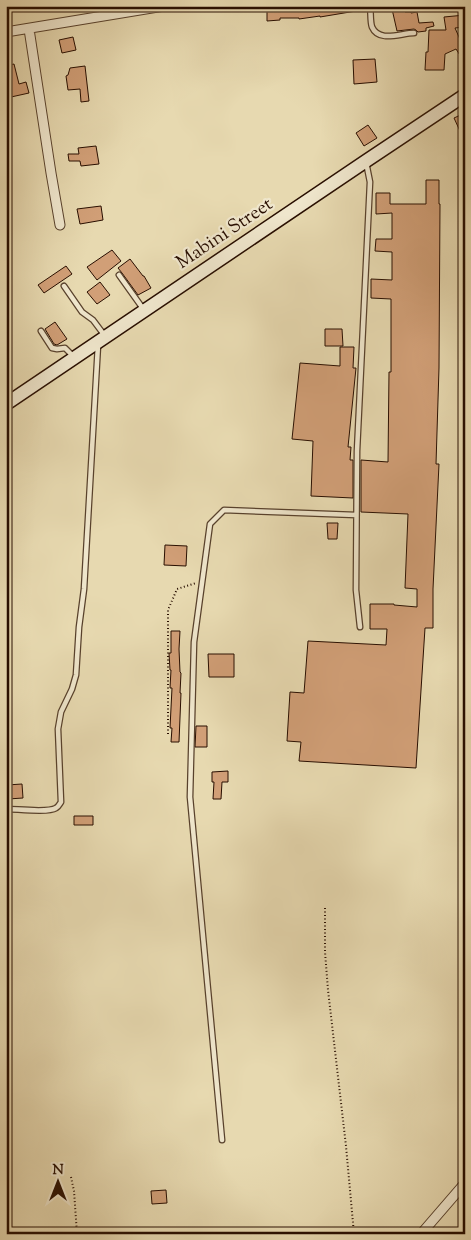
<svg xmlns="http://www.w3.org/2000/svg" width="471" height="1240" font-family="'Sorts Mill Goudy',serif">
  <rect width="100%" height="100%" fill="#e7d9b0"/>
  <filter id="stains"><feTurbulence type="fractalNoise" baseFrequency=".004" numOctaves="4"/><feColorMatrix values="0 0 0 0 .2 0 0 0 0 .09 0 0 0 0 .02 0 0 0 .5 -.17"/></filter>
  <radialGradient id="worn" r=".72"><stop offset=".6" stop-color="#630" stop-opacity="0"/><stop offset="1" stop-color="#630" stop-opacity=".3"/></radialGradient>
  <path fill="#d19f77" stroke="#280e00" d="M267,6H361L362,10L320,17V16L299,19V18H280V20L267,21Z
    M405,8V12H411V13L417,12L419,23L433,22L434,26L426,28V31L418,32L416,30L414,29L397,31L392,9Z
    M465,15V27L455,28L463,46L465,45V63L456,49L445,54L444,70H425L426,52H428L429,30H446L444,17Z
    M73,37L76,50L62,53L59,40Z
    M375,59L377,82L354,84L353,60Z
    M14,64L19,84L26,82L29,93L11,97L8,82H6V66Z
    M85,66L89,101L81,102L80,89L68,90L66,76L68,75L70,68Z
    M465,113V142L454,118Z
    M368,125L377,138L364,146L356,133Z
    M96,146L99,164L81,166L80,161H69L68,154H79L78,148Z
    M426,180H439V204H440L439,368L436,464H439L433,589V628H425L416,768L299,761L301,742L287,741L290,692L304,693L308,641L386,645L387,629H370V604H394V605L417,607V589L405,588L408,514L361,512V460L388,462L389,372H391V299L371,298V279L392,280V252L375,251L376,239H392V213L376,214V193H390V204H426Z
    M101,206L103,220L80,224L77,209Z
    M112,250L121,261L97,280L87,267Z
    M130,259L143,276H144L151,288L138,295L122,273L118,268Z
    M66,266L72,274L44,293L38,285Z
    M100,282L110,295L97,304L87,292Z
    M55,322L67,339L57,345L54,344L45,329Z
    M325,329H342L343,346H325Z
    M340,347H354L353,368H356L348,447H351L350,460H353V498L311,496L313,441L292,439L300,363L340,366Z
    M327,523H338L337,539H328Z
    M165,545L187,546L186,566L164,565Z
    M171,631H180L179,649L180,672L181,673L180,693H181L179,742H171L172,728H170L172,688H170L171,670H170L169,653H171Z
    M208,654H234V677H209Z
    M196,726H207V747H195Z
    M228,771V782H222L221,799H213L214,782H212V772Z
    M22,784L23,798L8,799L7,785Z
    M74,816H93V825H74Z
    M166,1190L167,1203L152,1204L151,1191Z"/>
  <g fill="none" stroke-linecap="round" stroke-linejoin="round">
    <g stroke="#58412c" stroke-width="7">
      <path id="service" d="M370,6C371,12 370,21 372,27C379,43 401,33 414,33
        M119,275L144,310
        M64,286L82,312L93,320L105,336
        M41,331L52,348L57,349L65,348L74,357
        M360,627L356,590L357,451L370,182L366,162
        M6,809C17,809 48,813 56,808C59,806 59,805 61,802L58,729L61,712L72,689L76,675L79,627L84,589L98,345
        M222,1140L190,797L194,642L210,524L224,510L356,515"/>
    </g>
    <g stroke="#58412c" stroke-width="11">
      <path id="minor" d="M29,29L51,173L60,225
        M6,32L164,6
        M421,1234L465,1183"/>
    </g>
    <g stroke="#280e00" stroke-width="15">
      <path id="secondary" d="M6,404L366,161L465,95"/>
    </g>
    <path stroke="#280e00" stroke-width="2" stroke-dasharray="1 2.5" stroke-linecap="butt" d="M168,734V610L177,589L196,583
      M325,908V952L328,990L346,1146L354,1234
      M71,1177L74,1191L77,1234"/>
    <use href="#service" stroke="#efe6cc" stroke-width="4.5"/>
    <use href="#minor" stroke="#efe6cc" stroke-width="9"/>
    <use href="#secondary" stroke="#efe6cc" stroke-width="12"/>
  </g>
  <g text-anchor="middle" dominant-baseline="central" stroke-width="4.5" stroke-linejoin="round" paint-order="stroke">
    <g font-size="19" fill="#280e00" stroke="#efe6cc">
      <text transform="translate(225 234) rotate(-34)">Mabini Street</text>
    </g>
  </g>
  <rect width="471" height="1240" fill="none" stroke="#e7d9b0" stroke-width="25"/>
  <rect x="8" y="8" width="456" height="1225" fill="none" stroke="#280e00" stroke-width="2.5"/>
  <rect x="12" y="12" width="446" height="1215" fill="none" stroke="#280e00"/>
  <g transform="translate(58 1182)" stroke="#efe6cc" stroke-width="4" paint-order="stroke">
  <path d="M0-4L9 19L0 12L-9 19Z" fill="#280e00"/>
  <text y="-8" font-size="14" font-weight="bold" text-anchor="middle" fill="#280e00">N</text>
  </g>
  <rect width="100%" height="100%" filter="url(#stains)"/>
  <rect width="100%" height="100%" fill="url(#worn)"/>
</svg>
